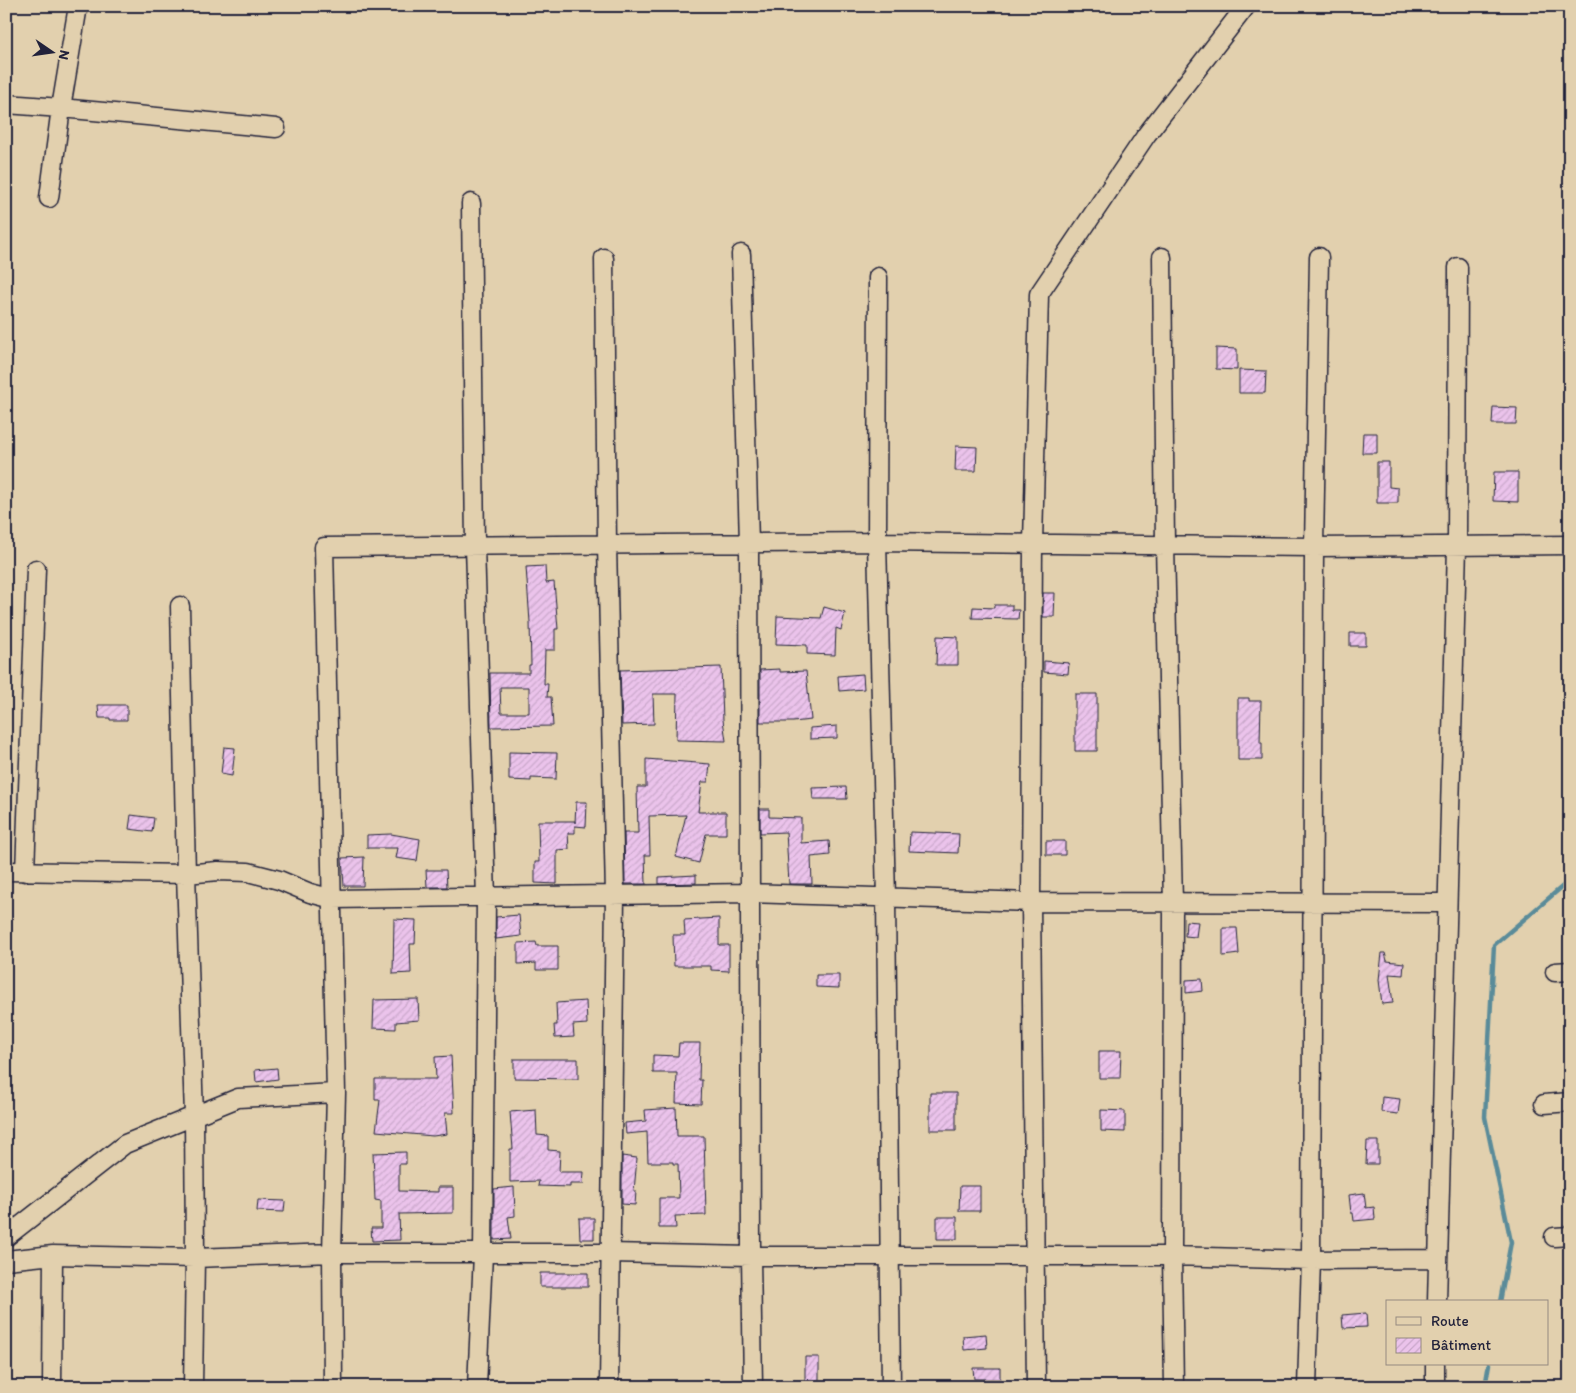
<svg xmlns="http://www.w3.org/2000/svg" width="1576" height="1393" font-family="Itim,sans-serif">
  <defs>
    <pattern id="building-hatch" width="6" height="6" patternUnits="userSpaceOnUse" patternTransform="scale(1.25)"><rect width="6" height="6" fill="#ebc3eb"/><path d="M-1 1l2-2M0 6l6-6M5 7l2-2" fill="none" stroke="#c9a7ca"/></pattern>
  </defs>
  <rect width="100%" height="100%" fill="#e2d0ae"/>
  <filter id="ink" filterUnits="userSpaceOnUse"><feTurbulence type="fractalNoise" baseFrequency=".02" numOctaves="2"/><feDisplacementMap in="SourceGraphic" scale="10" xChannelSelector="R" yChannelSelector="G"/><feConvolveMatrix kernelMatrix="1 2 1 2 8 2 1 2 1" color-interpolation-filters="sRGB"/></filter>
  <g filter="url(#ink)">
    <g fill="none" stroke-linecap="round" stroke-linejoin="round">
      <path stroke="#5a8b99" stroke-width="4.5" d="M1500,1302L1511,1242L1485,1117L1494,945L1570,880
        M1485,1387L1489,1364"/>
    </g>
    <path fill="url(#building-hatch)" stroke="#22223b" fill-rule="evenodd" d="M1216,348L1237,349V370L1216,369Z
      M1239,370L1266,371L1265,393H1239Z
      M1493,407L1517,408L1516,424H1492Z
      M1363,433H1377V453H1362Z
      M956,446L977,447L976,471H955Z
      M1377,462H1389V487L1398,488V503H1377Z
      M1494,472H1518V502L1493,501Z
      M545,566L546,583L554,582L558,629H555V650H545L544,684H548L547,697H551L553,726L491,727L490,673H529V665H531L530,622L526,567ZM500,687H529V713H501Z
      M1043,593H1055L1054,617H1043Z
      M994,605H1012V610H1019L1018,619L972,618L973,607L994,608Z
      M824,607L845,613L841,630L836,628L835,655L807,654V645L776,644L777,616L821,618Z
      M1350,633H1366V646H1350Z
      M937,636L958,637V665H936Z
      M1044,661L1069,663L1068,674L1044,672Z
      M721,667L723,720L726,741L676,740L677,694H653L654,724L622,725L620,670Z
      M780,669V672L806,671L811,720L793,722H760V670Z
      M863,674L864,689L839,691L838,676Z
      M1075,694H1097V751H1075Z
      M1238,698H1249V701H1261L1260,743H1262V760H1238Z
      M98,705H127V720H110V718H99Z
      M837,726V738L810,739V728Z
      M224,747L235,748L232,776L221,774Z
      M509,752L557,753L556,779L531,778V781L509,780Z
      M646,759L710,764L708,782H702L698,812H726V834H706L699,863L676,857L686,815L649,816L650,855H645L646,884H625L624,833H638L637,787H646Z
      M846,787L847,799H813L812,788Z
      M576,802H587L586,827L575,826V833H568L569,849L557,850V884L535,883V862H539L538,821H575V823Z
      M760,809H769V817L801,818V843L829,841L830,855L811,857L812,884H789L786,832L760,833Z
      M131,815L154,818L152,832L129,829Z
      M910,832L959,834L958,853L909,851Z
      M391,834L420,839L417,861L396,858L398,848H367V835Z
      M1046,841H1065V855H1046Z
      M364,857L363,886H344L342,858Z
      M426,870H446L447,887H427Z
      M696,875V883L659,884V877Z
      M519,915L521,936L496,939V917Z
      M719,918V945H729V971L711,970V966H674L673,935H685L684,920Z
      M394,919L416,920L415,944H410L411,973L393,974Z
      M1186,921L1198,922L1196,937L1185,936Z
      M1223,928H1237L1239,954L1223,956Z
      M536,942L537,946H558V970H536V963L518,964V943Z
      M1382,953H1385L1387,961L1404,963L1403,975L1389,974L1393,1003L1382,1004L1379,980Z
      M816,975H839V988L816,987Z
      M1202,979L1203,991L1186,993V980Z
      M418,999L419,1020L396,1022V1029L373,1028L374,1000Z
      M586,1001L587,1024L573,1025L574,1037L555,1038L554,1025H557L556,1003Z
      M679,1043H700L699,1080H702L701,1104L676,1103L677,1073H653V1055L678,1056Z
      M1099,1051H1121L1120,1078H1099Z
      M451,1056L454,1113H445L447,1134L433,1136L376,1131L380,1100H375V1079H436L435,1057Z
      M514,1059H578V1079L514,1078Z
      M277,1068L278,1079L256,1082L255,1070Z
      M930,1093H956V1130H930Z
      M1382,1097L1400,1099L1398,1114L1381,1112Z
      M676,1108L677,1136H704L706,1215L675,1216L676,1228H659V1198H679L678,1164H673V1162H648L647,1132L626,1134L625,1123L646,1121L645,1110Z
      M536,1110L537,1135L548,1136V1150L560,1151L559,1172H584L583,1184H570V1187L538,1186L539,1181L510,1182V1149H513L510,1112Z
      M1101,1110L1125,1111V1132L1101,1131Z
      M1367,1141H1378V1164H1366Z
      M406,1152V1164H399V1191L438,1192V1187H453V1213L399,1214L400,1240L372,1241L371,1228H381V1201L375,1200L373,1153Z
      M622,1156L637,1158L634,1191H636L635,1205L622,1204Z
      M960,1186H980V1211H959Z
      M514,1187L515,1216L508,1217L511,1239L494,1240V1189Z
      M1364,1193L1366,1208L1374,1207L1375,1219L1354,1221L1353,1213H1351L1349,1195Z
      M258,1200L285,1201L284,1212L257,1211Z
      M937,1217H957V1239H937Z
      M579,1218H594V1239H580Z
      M540,1273H588V1287H540Z
      M1366,1313L1367,1327L1343,1328L1342,1315Z
      M986,1334L987,1348L964,1350L963,1336Z
      M805,1357H819V1387H805Z
      M973,1368H1000V1379H974Z"/>
    <g fill="none" stroke-linecap="round" stroke-linejoin="round">
      <g stroke="#22223b" stroke-width="21">
        <path id="minor" d="M6,104L61,108L276,128
          M49,198L61,108L78,6
          M471,203L475,546L486,898L483,1254L477,1387
          M741,254L749,543L751,1256L753,1387
          M1162,257L1165,545L1173,903L1172,1256L1174,1387
          M604,258L607,545L615,895L609,1387
          M878,277L877,542L886,898L891,1387
          M180,606L186,874L194,1116L195,1258L193,1387
          M6,871L186,874L218,871L248,872L279,880L310,893L333,899L750,893L1031,902L1447,903
          M25,872L36,569
          M1555,972L1570,971
          M1544,1104L1570,1102
          M6,1237L125,1144L238,1098L336,1093
          M1554,1237L1570,1236
          M6,1260L53,1255L195,1258L332,1253H610L751,1256H1172L1311,1260L1438,1259
          M1437,1302L1457,546L1458,267
          M52,1387L53,1255
          M333,1387L332,1253L336,1093L324,547L877,542L1314,547L1570,545
          M1036,1387L1031,902L1033,544L1039,294L1147,134L1246,6
          M1307,1387L1311,1260L1314,547L1319,257
          M1435,1387V1364"/>
      </g>
      <use href="#minor" stroke="#e2d0ae" stroke-width="18"/>
    </g>
  </g>
  <rect width="1576" height="1393" fill="none" stroke="#e2d0ae" stroke-width="25"/>
  <rect x="12" y="12" width="1551" height="1368" fill="none" stroke="#22223b" stroke-width="2" filter="url(#ink)"/>
  <rect x="1386" y="1300" width="162" height="65" fill="#e2d0ae" stroke="#958a80"/>
  <rect x="1396" y="1317" width="25" height="8" fill="#e2d0ae" stroke="#958a80"/>
  <text x="1431" y="1326" font-size="15" fill="#22223b">Route</text>
  <rect x="1396" y="1338" width="25" height="15" fill="url(#building-hatch)" stroke="#958a80"/>
  <text x="1431" y="1350" font-size="15" fill="#22223b">Bâtiment</text>
  <g transform="translate(52 52) rotate(103)" stroke="#e2d0ae" stroke-width="4" paint-order="stroke">
  <path d="M0-4L9 19L0 12L-9 19Z" fill="#22223b"/>
  <text y="-8" font-size="14" font-weight="bold" text-anchor="middle" fill="#22223b">N</text>
  </g>
</svg>
